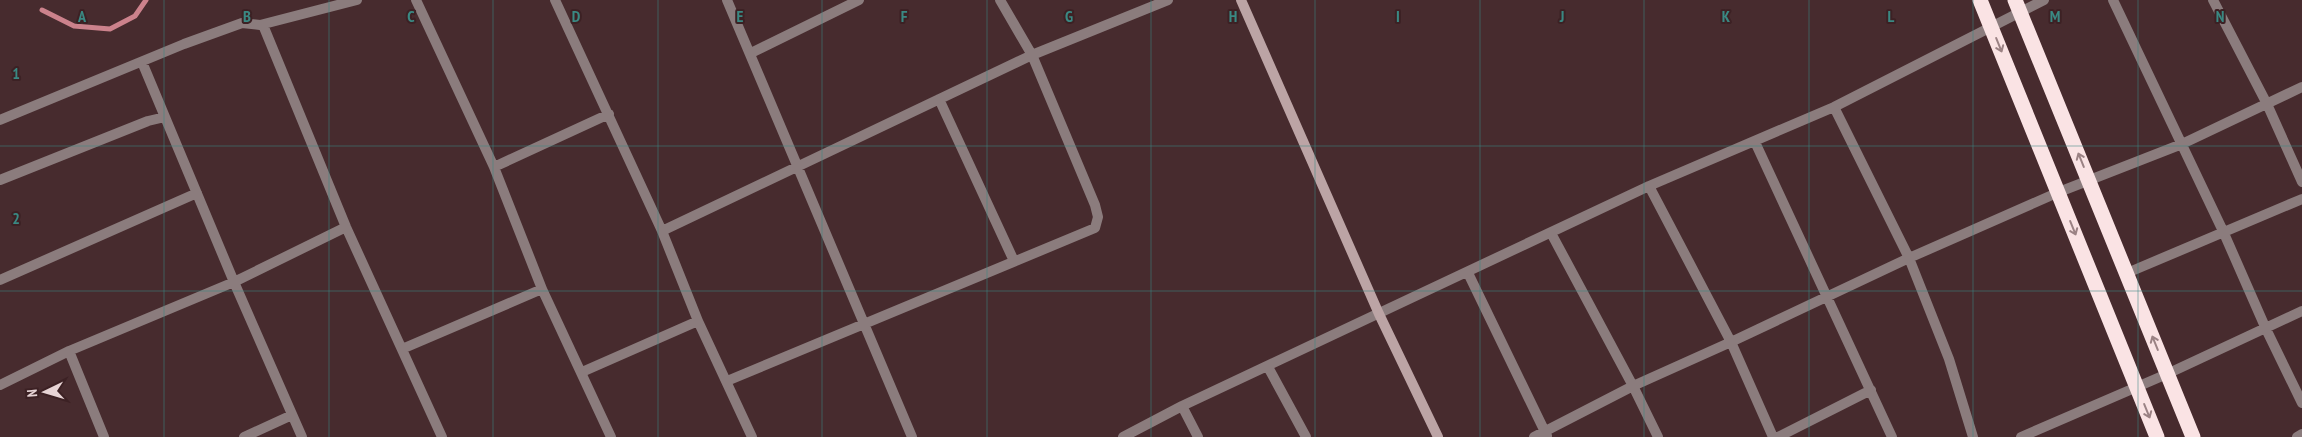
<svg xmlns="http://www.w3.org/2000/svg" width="2302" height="437" font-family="'PT Sans Narrow',sans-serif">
  <rect width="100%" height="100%" fill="#472b2e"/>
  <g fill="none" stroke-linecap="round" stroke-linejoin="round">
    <path stroke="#cc828c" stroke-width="5" d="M42,10L74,26L110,29L135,16L146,0"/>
    <path stroke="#8b7c7d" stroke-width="10" d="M416,0L494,167L542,289L611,437
      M555,0L662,231L698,321L752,437
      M727,0L912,437
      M2113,0L2223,231L2266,329L2302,403
      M2213,0L2267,104L2302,182
      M260,25H263L346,227L442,437
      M751,53L859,0
      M142,62L234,282L302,437
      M939,99L1014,261
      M1834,107L1909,258L1949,359L1973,437
      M0,120L184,44L242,23L260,25L357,0
      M1755,142L1892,437
      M494,167L609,114
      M0,180L148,121L165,117
      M1649,186L1731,342L1773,437
      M662,231L1032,55L1168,0
      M1551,233L1633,386L1658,437
      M1468,273L1547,436
      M2127,273L2302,199
      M0,280L197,193
      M402,349L542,289
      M69,351L104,437
      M1268,367L1306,437
      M582,372L698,321
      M727,381L1095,228L1098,217L1095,205L1032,55L1000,0
      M0,385L69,351L234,282L346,227
      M1182,406L1198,437
      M244,437L292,415
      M1123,437L1182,406L1649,186L1834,107L2044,0
      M1534,437L1633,386L1731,342L1909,258L2059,192L2182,144L2302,87
      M1778,437L1871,390
      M2021,437L2167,374L2302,311
      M2297,437L2302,434"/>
    <path stroke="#bca4a5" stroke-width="10" d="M1241,0L1379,314L1438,437"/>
    <path stroke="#fae3e4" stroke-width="15" d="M1980,0L2157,437
      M2015,0L2193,437"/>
  </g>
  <defs><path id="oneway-shaft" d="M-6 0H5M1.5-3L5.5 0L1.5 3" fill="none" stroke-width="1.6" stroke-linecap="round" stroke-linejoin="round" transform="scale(1.25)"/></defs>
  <g stroke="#9b8284">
    <use href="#oneway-shaft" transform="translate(1999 45) rotate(68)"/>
    <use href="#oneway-shaft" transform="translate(2081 160) rotate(-112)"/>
    <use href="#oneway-shaft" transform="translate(2073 228) rotate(68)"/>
    <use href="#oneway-shaft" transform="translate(2155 343) rotate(-112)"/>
    <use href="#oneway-shaft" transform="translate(2147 411) rotate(68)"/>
  </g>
  <path fill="none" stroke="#3a8983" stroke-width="1" stroke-opacity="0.55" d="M164,0V437M329,0V437M493,0V437M658,0V437M822,0V437M987,0V437M1151,0V437M1315,0V437M1480,0V437M1644,0V437M1809,0V437M1973,0V437M2138,0V437M0,146H2302M0,291H2302"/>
  <g font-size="16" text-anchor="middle" font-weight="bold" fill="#3a8983" stroke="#3c2124" stroke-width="4" stroke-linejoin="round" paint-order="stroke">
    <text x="82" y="22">A</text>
    <text x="247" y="22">B</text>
    <text x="411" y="22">C</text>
    <text x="576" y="22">D</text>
    <text x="740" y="22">E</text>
    <text x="904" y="22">F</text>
    <text x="1069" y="22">G</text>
    <text x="1233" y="22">H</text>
    <text x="1398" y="22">I</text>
    <text x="1562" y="22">J</text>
    <text x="1726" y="22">K</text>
    <text x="1891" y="22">L</text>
    <text x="2055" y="22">M</text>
    <text x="2220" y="22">N</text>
    <text x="16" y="79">1</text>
    <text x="16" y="224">2</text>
  </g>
  <g transform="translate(45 392) rotate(265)" stroke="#3c2124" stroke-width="4" paint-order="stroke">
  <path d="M0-4L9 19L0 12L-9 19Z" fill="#e7d4d5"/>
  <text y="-8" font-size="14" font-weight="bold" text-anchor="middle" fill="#e7d4d5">N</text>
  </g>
</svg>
